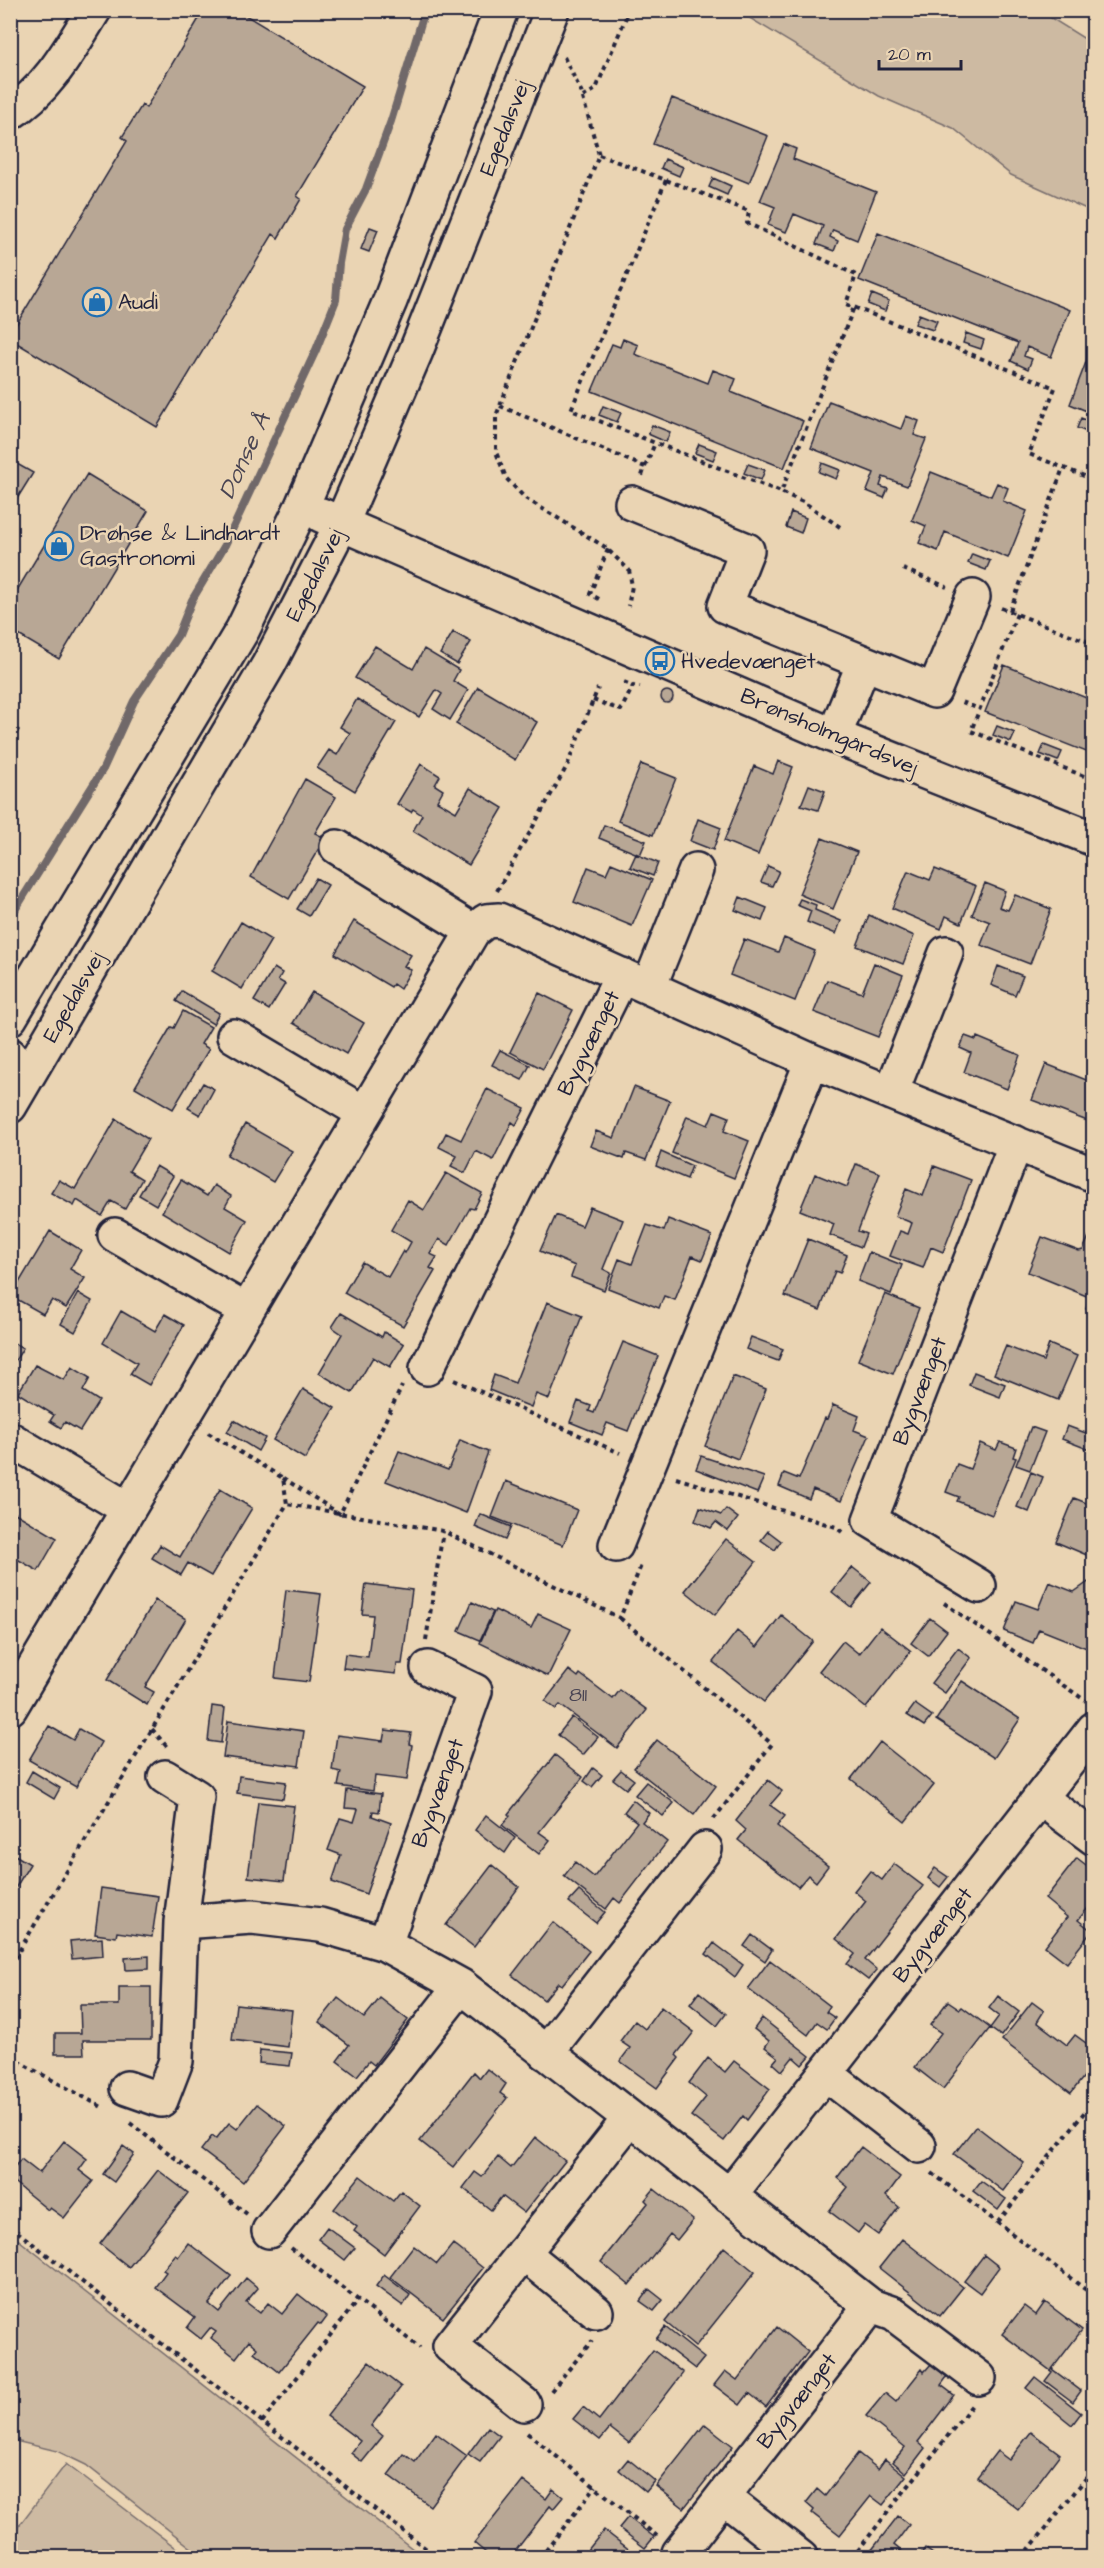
<svg xmlns="http://www.w3.org/2000/svg" width="1104" height="2568" font-family="'Architects Daughter',sans-serif">
  <rect width="100%" height="100%" fill="#ead4b3"/>
  <filter id="ink" filterUnits="userSpaceOnUse"><feTurbulence type="fractalNoise" baseFrequency=".0167" numOctaves="2"/><feDisplacementMap in="SourceGraphic" scale="12" xChannelSelector="R" yChannelSelector="G"/><feConvolveMatrix kernelMatrix="1 2 1 2 8 2 1 2 1" color-interpolation-filters="sRGB"/></filter>
  <g filter="url(#ink)">
    <path fill="#cdbaa2" stroke="#786e6e" stroke-width="1.5" d="M738,11H1040L1093,44V212L1011,175L953,128L879,96Z
      M10,2234H11L423,2557H203L86,2465L57,2451L11,2440Z
      M66,2464L188,2557H11V2536Z"/>
    <g fill="none" stroke-linecap="round" stroke-linejoin="round">
      <path stroke="#6f6769" stroke-width="8" d="M10,918L103,769L134,701L178,635L192,600L225,545L316,350L336,300L339,263L345,229L366,189L391,121L425,10"/>
    </g>
    <path fill="#b8a795" stroke="#22223b" stroke-width="1.5" d="M204,10H237L363,86L297,196L301,199L278,238L273,234L157,427L10,339V335L127,141L122,137L142,105L146,108Z
      M672,98L768,136L749,183L653,144Z
      M784,144L796,149L793,159L876,192L857,240L833,230L830,237L838,241L834,251L816,244L823,226L794,214L786,232L768,225L775,207L760,201Z
      M665,159L683,167L679,176L661,168Z
      M713,178L731,186L727,195L709,187Z
      M370,227L378,230L369,252L361,249Z
      M878,233L1070,310L1051,357L1027,347L1024,356L1032,359L1028,369L1011,361L1018,343L859,280Z
      M872,294L889,301L885,311L868,304Z
      M919,314L937,321L933,330L915,324Z
      M966,333L984,340L981,349L963,343Z
      M623,339L638,345L635,354L708,383L713,370L736,379L731,392L803,421L784,468L592,391L612,344L620,347Z
      M1088,357L1094,359V414L1070,404Z
      M829,401L901,429L906,416L919,421L914,435L926,439L907,486L883,477L880,486L888,489L884,498L867,491L874,473L811,448Z
      M603,406L621,413L617,422L599,415Z
      M1094,414V435L1077,428L1081,418L1091,422Z
      M652,425L670,432L666,442L648,434Z
      M699,444L717,451L713,460L695,453Z
      M10,460L33,473L10,510Z
      M822,463L840,470L836,479L819,472Z
      M748,464L765,470L761,480L744,473Z
      M931,472L991,496L997,483L1008,488L1003,501L1027,511L1008,558L945,532L938,551L919,543L926,526L912,520Z
      M87,474L148,511L59,659L10,630V602Z
      M791,512L806,518L801,533L786,527Z
      M972,554L990,561L986,570L968,563Z
      M453,632L471,642L457,664L440,654Z
      M375,646L413,669L424,649L459,670L453,681L468,690L450,720L433,709L442,694L436,690L419,717L355,678Z
      M1004,665L1094,701V755L985,712Z
      M478,687L537,722L515,760L456,724Z
      M661 697a6 6 0 1 1 12 0a6 6 0 1 1-12 0Z
      M357,699L396,722L355,791L317,768L329,750L337,755L350,733L340,727Z
      M10,725L19,730L10,744Z
      M997,726L1015,733L1011,742L993,735Z
      M1044,745L1062,752L1058,761L1040,754Z
      M778,761L793,767L758,855L724,841L754,766L773,774Z
      M421,764L440,776L435,785L443,790L437,801L456,812L470,788L503,808L469,865L413,831L422,815L413,809L411,812L397,804Z
      M641,764L676,778L653,835L618,821Z
      M305,779L336,797L315,833L325,838L289,899L251,877Z
      M809,785L825,791L818,810L801,805Z
      M698,819L721,828L713,850L690,841Z
      M604,825L646,841L640,855L599,838Z
      M822,838L857,852L833,909L799,894Z
      M636,854L658,863L653,876L630,867Z
      M611,863L652,880L632,926L574,902L588,867L606,874Z
      M768,866L779,871L772,886L761,882Z
      M935,869L976,886L961,923L946,916L941,929L892,908L908,871L930,880Z
      M316,878L328,885L309,916L297,909Z
      M985,883L1005,891L999,907L1008,910L1015,895L1051,909L1030,964L981,945L990,922L972,915Z
      M740,897L767,908L762,921L735,910Z
      M800,899L816,905L815,910L841,921L836,934L807,922L811,911L797,905Z
      M869,915L914,936L903,964L857,946Z
      M354,921L411,955L404,966L411,970L400,989L393,984L391,987L335,954Z
      M241,922L271,940L242,989L212,971Z
      M784,938L815,951L795,1001L730,975L744,939L778,952Z
      M874,963L903,975L878,1037L814,1012L827,980L862,993Z
      M998,966L1023,976L1015,995L991,985Z
      M274,968L282,973L278,980L285,984L269,1010L254,1001Z
      M182,991L219,1013L213,1024L176,1001Z
      M312,992L364,1023L346,1054L293,1023Z
      M539,993L573,1010L543,1069L510,1052Z
      M183,1011L211,1027L201,1044L209,1049L173,1109L135,1087L171,1027L174,1028Z
      M965,1036L976,1040L977,1037L1020,1055L1007,1089L964,1072L971,1053L960,1048Z
      M500,1050L530,1065L522,1080L492,1065Z
      M1046,1064L1094,1083V1112L1090,1122L1032,1100Z
      M203,1083L214,1089L200,1115L188,1108Z
      M634,1087L670,1101L646,1160L626,1153L624,1159L590,1146L596,1131L614,1138Z
      M487,1089L525,1108L516,1125L512,1122L493,1160L476,1151L465,1173L451,1166L457,1156L439,1147L446,1133L461,1140Z
      M714,1111L729,1117L724,1131L749,1141L734,1178L672,1153L687,1116L708,1125Z
      M116,1119L148,1139L129,1171L142,1179L125,1209L111,1201L102,1216L77,1200L74,1206L51,1193L59,1180L75,1189Z
      M245,1124L292,1151L273,1182L227,1155Z
      M661,1152L692,1166L687,1179L656,1166Z
      M856,1164L880,1173L858,1231L866,1234L861,1247L830,1235L834,1224L800,1210L815,1174L847,1187Z
      M156,1166L173,1176L156,1205L139,1195Z
      M934,1166L971,1180L943,1252L931,1247L923,1268L890,1256L900,1231L908,1234L912,1223L895,1216L906,1189L923,1196Z
      M446,1173L482,1193L474,1209L470,1208L449,1245L439,1239L430,1254L437,1257L430,1268L435,1271L403,1326L344,1293L362,1262L388,1277L403,1251L405,1253L411,1242L391,1230L408,1200L424,1210Z
      M181,1180L207,1196L214,1185L231,1196L225,1207L247,1220L229,1252L162,1212Z
      M590,1207L623,1220L603,1269L611,1273L604,1290L571,1277L575,1266L540,1251L556,1215L582,1226Z
      M668,1219L712,1236L702,1260L692,1256L675,1300L664,1296L659,1308L608,1288L619,1259L632,1264L647,1225L664,1231Z
      M1094,1225V1311L1086,1308L1089,1297L1028,1272L1042,1237L1079,1251L1083,1250Z
      M50,1231L81,1250L70,1269L85,1278L66,1308L52,1300L43,1314L11,1296Z
      M808,1239L847,1255L840,1273L835,1271L820,1310L785,1296Z
      M869,1252L902,1265L891,1294L858,1281Z
      M78,1293L92,1301L75,1332L61,1324Z
      M885,1294L919,1308L893,1374L858,1360Z
      M547,1302L582,1316L549,1399L536,1394L531,1407L489,1390L494,1375L515,1383Z
      M121,1311L155,1331L165,1314L184,1325L149,1385L130,1374L137,1363L103,1343Z
      M341,1313L382,1337L384,1332L404,1344L390,1367L373,1357L352,1393L319,1373L342,1334L332,1327Z
      M751,1337L783,1349L778,1361L746,1349Z
      M10,1341L23,1348L10,1369Z
      M623,1342L658,1356L628,1431L607,1423L602,1435L570,1422L578,1401L591,1406L589,1411L594,1413Z
      M1049,1344L1077,1356L1058,1400L994,1374L1006,1346L1043,1361Z
      M35,1365L64,1380L72,1367L90,1378L83,1391L99,1401L80,1431L65,1422L61,1428L50,1421L54,1415L18,1393Z
      M974,1372L1005,1384L1000,1397L969,1385Z
      M733,1376L766,1389L738,1459L705,1446Z
      M303,1389L335,1408L305,1459L273,1440Z
      M833,1405L859,1416L854,1430L869,1436L841,1501L813,1489L809,1499L779,1486L784,1473L799,1479L825,1418L827,1419Z
      M234,1420L265,1438L258,1451L227,1432Z
      M1067,1426L1094,1436L1090,1450L1062,1439Z
      M1031,1427L1045,1432L1030,1470L1016,1465Z
      M460,1440L488,1452L466,1513L386,1481L399,1451L448,1470Z
      M1000,1442L1016,1448L1013,1457L1016,1458L992,1515L957,1501L959,1497L946,1492L957,1464L970,1469L980,1443L996,1450Z
      M701,1456L764,1477L757,1493L696,1469Z
      M1031,1472L1043,1477L1029,1512L1017,1507Z
      M506,1481L577,1510L563,1545L492,1517Z
      M220,1489L252,1508L211,1576L188,1563L181,1575L152,1558L160,1545L180,1557Z
      M1074,1498L1094,1506V1558L1056,1542Z
      M700,1507L721,1515L726,1509L738,1518L728,1531L716,1522L711,1528L695,1521Z
      M10,1510L57,1538L38,1571L10,1555Z
      M480,1514L511,1527L505,1540L475,1527Z
      M768,1531L781,1541L775,1550L761,1540Z
      M726,1539L756,1562L715,1615L685,1591Z
      M852,1567L871,1582L851,1607L832,1592Z
      M1094,1578V1651L1039,1629L1033,1643L1004,1631L1016,1601L1038,1609L1049,1582L1074,1592Z
      M366,1584L412,1590L402,1664H397L396,1674L343,1668L345,1654L368,1657L373,1615L362,1614Z
      M286,1590L321,1594L309,1682L275,1678Z
      M155,1600L186,1619L145,1687L154,1692L147,1705L107,1680Z
      M472,1602L493,1612L480,1640L459,1631Z
      M495,1610L531,1628L538,1614L571,1629L548,1676L480,1643Z
      M781,1615L813,1641L764,1702L713,1662L737,1631L757,1647Z
      M930,1618L947,1631L928,1656L911,1643Z
      M880,1627L911,1651L866,1708L819,1671L843,1641L859,1654Z
      M958,1648L971,1658L945,1693L931,1683Z
      M569,1670L578,1677L580,1674L613,1699L620,1690L647,1710L617,1748L560,1705L556,1709L545,1701Z
      M962,1681L1020,1719L994,1758L936,1720Z
      M915,1704L932,1716L924,1726L907,1715Z
      M212,1706L225,1708L221,1743L208,1741Z
      M572,1717L598,1737L583,1755L558,1735Z
      M228,1721L304,1731L299,1766L223,1757Z
      M49,1726L73,1740L79,1729L101,1742L76,1787L29,1760Z
      M385,1730L411,1733L409,1744L412,1745L407,1780L375,1776L373,1791L338,1786L341,1772L332,1770L337,1735L383,1741Z
      M657,1740L716,1786L694,1815L634,1768Z
      M880,1742L934,1785L905,1822L851,1779Z
      M555,1755L583,1777L539,1832L550,1840L539,1854L502,1825L510,1816L508,1814Z
      M593,1768L602,1775L592,1787L584,1781Z
      M621,1770L634,1780L626,1789L613,1779Z
      M32,1771L60,1788L54,1799L26,1782Z
      M239,1776L286,1782L283,1799L237,1793Z
      M768,1780L782,1791L770,1805L785,1816L777,1826L828,1866L816,1882L808,1875L798,1887L738,1840L746,1830L736,1821Z
      M646,1782L674,1803L663,1816L635,1795Z
      M347,1790L381,1794L379,1812L373,1811L372,1816L391,1823L366,1894L332,1882L341,1855L328,1850L340,1818L354,1822L358,1809L345,1808Z
      M633,1800L649,1813L642,1822L667,1842L620,1903L614,1898L606,1909L564,1876L575,1862L594,1877L637,1822L624,1812Z
      M258,1802L294,1806L284,1881L248,1877Z
      M486,1815L515,1838L505,1853L475,1830Z
      M10,1852L30,1864L10,1897Z
      M1077,1858L1094,1871V1901L1078,1920L1092,1931L1067,1963L1045,1946L1067,1917L1045,1899Z
      M894,1864L923,1886L865,1960L877,1970L868,1980L847,1964L855,1954L836,1939L866,1901L854,1891L870,1871L882,1880Z
      M492,1865L519,1887L474,1947L446,1925Z
      M935,1868L948,1877L940,1887L928,1878Z
      M101,1888L158,1896L152,1937L117,1932L116,1937L95,1934Z
      M579,1891L605,1912L596,1923L569,1902Z
      M553,1922L589,1951L562,1985L558,1983L544,2000L512,1975Z
      M752,1935L772,1950L765,1961L744,1946Z
      M102,1938L103,1956L72,1959L70,1941Z
      M714,1943L743,1965L735,1977L706,1954Z
      M149,1956V1969L126,1970L125,1958Z
      M770,1960L830,2006L826,2012L835,2018L827,2029L817,2022L808,2035L748,1989Z
      M119,1987H151V2040H83L84,2054H55V2033H81L80,2005H119Z
      M699,1992L726,2014L717,2026L690,2004Z
      M998,1996L1019,2012L1001,2036L990,2028L999,2016L989,2008Z
      M338,1998L364,2018L380,1998L408,2020L374,2065L369,2061L357,2076L337,2061L349,2045L319,2022Z
      M948,2001L960,2009L962,2007L990,2028L943,2089L915,2067L941,2033L930,2025Z
      M1032,2002L1044,2011L1037,2022L1067,2045L1075,2035L1094,2049V2064L1071,2093L1002,2040Z
      M236,2004L292,2010L288,2047L232,2040Z
      M661,2007L694,2032L676,2055L679,2058L657,2088L620,2061L630,2048L620,2041L635,2021L645,2029Z
      M762,2018L810,2056L802,2065L793,2057L782,2071L773,2063L778,2057L765,2047L769,2041L754,2029Z
      M260,2050L292,2053L290,2066L259,2063Z
      M708,2058L725,2072L734,2061L770,2089L747,2120L743,2116L724,2141L691,2116L706,2097L689,2083Z
      M487,2069L506,2084L500,2093L507,2098L453,2167L420,2141L474,2072L480,2078Z
      M257,2104L286,2126L243,2182L201,2150L212,2136L216,2139L229,2123L237,2129Z
      M976,2126L1024,2163L1003,2191L954,2154Z
      M535,2137L565,2161L524,2213L502,2196L491,2210L463,2188L475,2172L482,2177L498,2157L511,2168Z
      M64,2141L87,2159L79,2170L93,2181L64,2218L50,2208L48,2210L10,2179V2172L21,2159L39,2173Z
      M123,2146L134,2154L114,2182L103,2174Z
      M861,2147L900,2177L886,2196L899,2207L878,2235L864,2225L858,2233L829,2211L848,2187L837,2178Z
      M158,2170L188,2193L129,2267L100,2244Z
      M360,2176L393,2201L401,2191L420,2206L384,2254L354,2231L357,2227L334,2209Z
      M981,2181L1006,2199L998,2210L973,2191Z
      M654,2189L693,2220L677,2240L670,2234L629,2285L601,2262L648,2203L645,2200Z
      M327,2227L355,2248L345,2260L318,2239Z
      M902,2239L963,2287L940,2316L879,2268Z
      M188,2243L231,2276L209,2304L219,2312L246,2278L258,2288L246,2302L260,2313L268,2303L282,2314L298,2294L327,2317L321,2325L318,2323L279,2372L254,2352L257,2348L249,2341L236,2358L211,2338L216,2332L210,2328L201,2339L187,2328L195,2317L155,2287L166,2272L163,2270L175,2255L178,2257Z
      M453,2244L483,2268L443,2318L390,2277L414,2246L437,2264Z
      M724,2247L755,2272L695,2347L665,2322Z
      M984,2255L999,2267L980,2293L964,2281Z
      M384,2275L410,2295L403,2306L376,2286Z
      M649,2289L663,2300L654,2311L640,2301Z
      M1045,2302L1082,2330L1052,2369L1081,2391L1073,2402L1045,2381L1052,2372L1002,2334L1024,2306L1036,2315Z
      M665,2327L704,2358L695,2369L656,2339Z
      M777,2327L808,2352L766,2407L749,2393L740,2405L714,2385L725,2371L737,2380Z
      M653,2350L683,2373L629,2443L610,2428L600,2440L573,2419L583,2407L599,2420Z
      M369,2362L401,2387L371,2426L383,2436L362,2462L351,2453L360,2441L327,2416Z
      M931,2364L947,2377L941,2385L954,2395L918,2442L925,2448L906,2473L893,2462L905,2447L866,2416L885,2393L896,2402L922,2369L924,2372Z
      M1035,2377L1081,2413L1072,2425L1026,2388Z
      M705,2424L733,2446L684,2508L656,2486Z
      M488,2427L500,2436L480,2462L468,2454Z
      M1031,2432L1060,2454L1018,2509L977,2477L997,2451L1009,2460Z
      M436,2433L467,2456L430,2506L388,2475L404,2454L415,2462Z
      M858,2453L878,2469L885,2459L906,2476L883,2505L871,2496L840,2535L812,2513L814,2510L806,2503L817,2489L825,2496Z
      M628,2459L655,2481L646,2492L619,2470Z
      M523,2481L546,2499L553,2489L563,2497L553,2509L550,2506L510,2558H492L474,2543Z
      M898,2516L909,2525L894,2545L910,2558H879L871,2551Z
      M628,2517L654,2537L645,2548L619,2528Z
      M604,2530L640,2558H593L587,2551Z
      M925,2548L938,2558H918Z"/>
    <g fill="none" stroke-linecap="round" stroke-linejoin="round">
      <g stroke="#22223b" stroke-width="38">
        <path id="minor" d="M10,113C48,90 71,47 94,10
          M632,503L747,550L725,606L934,691L973,597
          M321,515L834,736L1094,839
          M834,736L864,663
          M337,847L473,931
          M649,987L696,870
          M10,1018L243,629L302,506L390,301L501,10
          M234,1036L364,1113
          M10,1055L13,1062L10,1066
          M891,1093L946,953
          M10,1106L269,664L341,525L416,351L552,10
          M115,1235L247,1311
          M427,1368L622,975
          M10,1439L128,1509
          M616,1545L812,1061
          M979,1586L870,1520L1016,1143
          M10,1708L473,931L486,921L499,920L812,1061L1094,1175
          M1040,1798L1094,1838
          M181,1922L252,1917L320,1925L385,1944L461,1986L871,2306L679,2553L685,2558
          M385,1944L475,1691L428,1668
          M546,2053L705,1849
          M825,2073L919,2146
          M127,2088L161,2100L176,2061L181,1922L197,1797L165,1777
          M729,2196L1094,1729
          M269,2231L461,1986
          M523,2253L596,2312
          M871,2306L894,2314L979,2378
          M524,2404L450,2346L630,2118
          M723,2497L801,2558"/>
      </g>
      <path stroke="#22223b" stroke-width="4" stroke-dasharray="4.5 4.5" stroke-linecap="butt" d="M564,57L581,91L599,155L496,416V452L506,478L525,498L605,547L629,570L632,586L628,606
        M583,97L596,89L629,10
        M599,155L749,211L747,223L856,275L846,304L1055,388L1029,454L1094,480
        M666,180L571,410L781,492
        M500,406L645,467L642,476
        M645,467L655,443
        M840,527L805,503L781,492L854,307
        M903,569L947,587
        M599,599L590,594L608,549
        M1001,608L1094,644
        M1010,611L1063,468
        M1017,614L971,731L1094,780
        M624,682L633,686
        M593,700L621,710L633,686L640,687
        M962,702L979,709
        M497,891L567,766L598,688
        M10,1144L16,1134
        M454,1380L620,1453
        M208,1433L283,1478L287,1504
        M283,1478L340,1514L402,1386
        M676,1478L836,1527L842,1532
        M944,1603L1086,1701
        M620,1618L772,1744L713,1820
        M426,1640L443,1531
        M152,1729L167,1747
        M10,1966L287,1504L443,1531L620,1618L642,1563
        M10,2057L102,2107
        M130,2123L247,2214
        M932,2173L1094,2296
        M998,2222L1094,2100
        M10,2226L438,2558
        M291,2248L420,2348
        M551,2391L592,2341
        M262,2422L358,2300
        M527,2433L657,2536
        M540,2558L596,2486
        M852,2558L972,2405
        M1022,2558L1094,2468"/>
      <use href="#minor" stroke="#ead4b3" stroke-width="33"/>
    </g>
  </g>
  <defs>
    <g id="shop-ring" transform="scale(1.5)"><circle r="9.5" fill="#ead4b3" stroke="#1f6fb2" stroke-width="1.5"/><path d="M-5-2.5h2.3a2.7 3.5 0 0 1 5.4 0H5L5.5 6h-11ZM-1.5-2.5h3a1.5 2.3 0 0 0-3 0Z" fill="#1f6fb2"/></g>
    <g id="bus-ring" transform="scale(1.5)"><circle r="9.5" fill="#ead4b3" stroke="#1f6fb2" stroke-width="1.5"/><path d="M-5-6H5V4H4V6H2V4H-2V6H-4V4H-5ZM-3.5-4V0h7V-4ZM-3.5 1.2v1.5H-2V1.2ZM2 1.2v1.5H3.5V1.2Z" fill="#1f6fb2"/></g>
  </defs>
  <g fill-rule="evenodd">
    <use href="#shop-ring" x="97" y="302"/>
    <use href="#shop-ring" x="59" y="546"/>
    <use href="#bus-ring" x="660" y="661"/>
  </g>
  <g text-anchor="middle" dominant-baseline="central" stroke-width="5" stroke-linejoin="round" paint-order="stroke">
    <g font-size="20" fill="#484352">
      <text x="578" y="1695">811</text>
    </g>
    <g font-size="22" fill="#22223b" stroke="#ead4b3">
      <text transform="translate(505 128) rotate(-68)">Egedalsvej</text>
      <text transform="translate(315 575) rotate(-63)">Egedalsvej</text>
      <text transform="translate(829 732) rotate(23)">Brønsholmgårdsvej</text>
      <text transform="translate(74 997) rotate(-60)">Egedalsvej</text>
      <text transform="translate(589 1043) rotate(-64)">Bygvænget</text>
      <text transform="translate(920 1391) rotate(-69)">Bygvænget</text>
      <text transform="translate(438 1793) rotate(-70)">Bygvænget</text>
      <text transform="translate(933 1935) rotate(-52)">Bygvænget</text>
      <text transform="translate(797 2401) rotate(-52)">Bygvænget</text>
    </g>
    <g font-size="22" fill="#22223b" stroke="#ead4b3" text-anchor="start">
      <text x="118" y="302">Audi</text>
      <text x="80" y="533">Drøhse &amp; Lindhardt<tspan x="80" dy="25">Gastronomi</tspan></text>
      <text x="681" y="661">Hvedevænget</text>
    </g>
    <g font-size="24" font-style="italic" fill="#494452" stroke="#ead4b3">
      <text transform="translate(245 456) rotate(-65)">Donse Å</text>
    </g>
  </g>
  <rect width="1104" height="2568" fill="none" stroke="#ead4b3" stroke-width="36"/>
  <rect x="18" y="18" width="1068" height="2532" fill="none" stroke="#22223b" stroke-width="2" filter="url(#ink)"/>
  <path d="M879 60v9h82v-9" fill="none" stroke="#22223b" stroke-width="3"/>
  <text x="888" y="60" font-size="18" fill="#22223b" stroke="#ead4b3" stroke-width="4.5" paint-order="stroke">20 m</text>
</svg>
